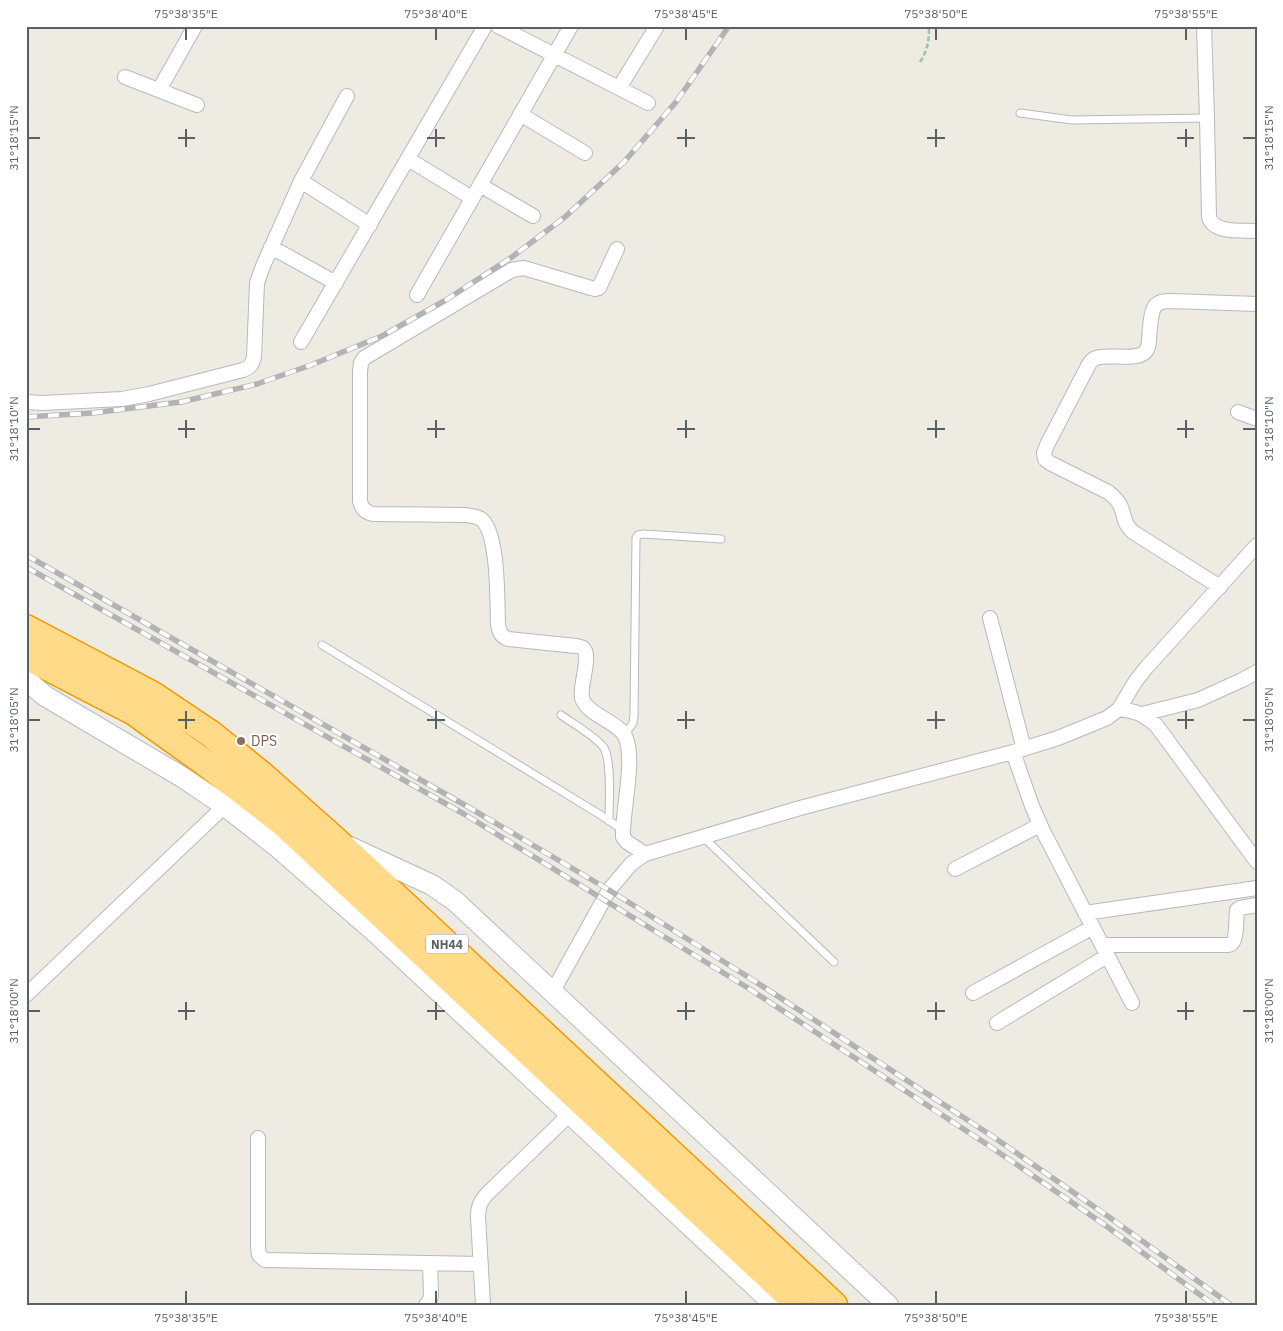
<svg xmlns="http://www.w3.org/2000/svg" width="1283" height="1331" font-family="'IBM Plex Sans',sans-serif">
  <rect width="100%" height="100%" fill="#eeebe3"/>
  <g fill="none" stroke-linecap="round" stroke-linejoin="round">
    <g stroke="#b6b9be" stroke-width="9">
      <path id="lane" d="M1020,113L1072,120L1207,118
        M322,645L599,814L623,830
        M561,715C572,723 597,737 604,748C612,761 609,804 609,821
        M624,736L633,723L634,716L636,538L638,535L644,534L721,539
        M703,837L834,962"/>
    </g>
    <g stroke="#b6b9be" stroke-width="16">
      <path id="street" d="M498,26L648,103
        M1204,26L1207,118L1209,217C1214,234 1242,230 1257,231
        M125,77L197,105
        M619,88L657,26
        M159,90L195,26
        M347,96L301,181L370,225
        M520,114L585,153
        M408,159L472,198
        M480,185L533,216
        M271,247L336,283
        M617,249L599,288L595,289L591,288L524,268L512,270L364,358L361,363L360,372V501C362,509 365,512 373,514L466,515C471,516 476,516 481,519C499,533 497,601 498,624C499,632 501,636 508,639L576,646C578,646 581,647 583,648C592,656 579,686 582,698C587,715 617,721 625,736C636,759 622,810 623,837L627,842L645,854
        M417,295L571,26
        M301,342L485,26
        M26,402L42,403L122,399L149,394L243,370C250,367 252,365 254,357L257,283L263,266L301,181
        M1238,412L1257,419
        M1220,587L1133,532C1123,523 1125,516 1120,505C1117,499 1113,496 1108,492L1050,463L1045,459L1044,453L1047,445L1088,366C1090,362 1092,359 1096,358C1108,353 1138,362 1146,351C1148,348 1149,344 1149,340C1150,331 1150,311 1156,305C1160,301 1165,301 1171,301L1257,304
        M990,618L1024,749
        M1119,709C1138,712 1141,713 1156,725L1257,862
        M1142,714L1198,700L1242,680L1257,672
        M1013,752L1032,806L1043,831L1132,1003
        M955,869L1040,825
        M1085,913L1257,888
        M1102,945H1224C1227,945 1231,945 1232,943C1237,939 1236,917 1237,910L1240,908L1257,905
        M553,991L609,890L631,864L645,854L800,808L1013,752L1058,738L1107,718L1119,709L1135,682L1146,668L1257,545
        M973,993L1093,927
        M26,995L231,800
        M997,1023L1107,956
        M258,1138V1247L259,1255L265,1260L481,1264
        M426,1305L429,1302L431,1296L430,1263
        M483,1305L478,1217C478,1207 480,1202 487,1194L570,1114"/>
    </g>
    <g stroke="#b6bac0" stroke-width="22">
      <path id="secondary" d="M26,677L32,685L45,696L182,777L225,806L275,845L376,933L775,1305
        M350,847L432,885L455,901L888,1305"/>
    </g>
    <g stroke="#f19900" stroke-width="29">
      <path id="highway" d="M26,628L153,695L211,734L262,775L335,840L834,1305
        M26,656L134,712L204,762L283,823L799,1305"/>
    </g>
    <path stroke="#97c8a3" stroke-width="2.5" stroke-dasharray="5 2.5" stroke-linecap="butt" d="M920,62C928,50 929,40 929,26"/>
    <use href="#lane" stroke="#fff" stroke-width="7"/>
    <use href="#street" stroke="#fff" stroke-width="14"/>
    <use href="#secondary" stroke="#fff" stroke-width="20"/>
    <use href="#highway" stroke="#ffdb89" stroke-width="26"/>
    <g stroke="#b2b3b4" stroke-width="5.5">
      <path id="rail" d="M26,417L92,413L181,402L257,384L311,365L382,336L446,300L512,257L565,217L624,162L676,102L729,26
        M26,555L470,808L609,890L753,980L992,1136L1109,1217L1231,1305
        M26,567L464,814L748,988L988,1145L1102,1223L1214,1305"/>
    </g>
    <use href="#rail" stroke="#fff" stroke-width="4" stroke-dasharray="11" stroke-linecap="butt"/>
  </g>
  <path fill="none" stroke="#5b6064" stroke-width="2" d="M186,28V40M436,28V40M686,28V40M936,28V40M1186,28V40M186,129V147M436,129V147M686,129V147M936,129V147M1186,129V147M28,138H40M178,138H195M427,138H445M677,138H695M927,138H945M1177,138H1194M1243,138H1256M186,420V438M436,420V438M686,420V438M936,420V438M1186,420V438M28,429H40M178,429H195M427,429H445M677,429H695M927,429H945M1177,429H1194M1243,429H1256M186,711V729M436,711V729M686,711V729M936,711V729M1186,711V729M28,720H40M178,720H195M427,720H445M677,720H695M927,720H945M1177,720H1194M1243,720H1256M186,1002V1020M436,1002V1020M686,1002V1020M936,1002V1020M1186,1002V1020M28,1011H40M178,1011H195M427,1011H445M677,1011H695M927,1011H945M1177,1011H1194M1243,1011H1256M186,1291V1304M436,1291V1304M686,1291V1304M936,1291V1304M1186,1291V1304"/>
  <circle fill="#8d6e63" stroke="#fff" stroke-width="2" cx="241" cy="741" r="5"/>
  <g text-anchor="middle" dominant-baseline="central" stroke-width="4" stroke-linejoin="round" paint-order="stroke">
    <rect fill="#fff" stroke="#8c9092" stroke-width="1" x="426" y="934.5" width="42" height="19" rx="4"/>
    <g font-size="12" font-weight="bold" fill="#5b6064">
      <text x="447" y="944">NH44</text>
    </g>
    <g font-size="14" fill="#785e54" stroke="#fff" text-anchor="start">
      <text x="251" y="741">DPS</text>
    </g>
  </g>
  <rect width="1283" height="1331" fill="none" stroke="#ffffff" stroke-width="55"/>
  <rect x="28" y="28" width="1228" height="1276" fill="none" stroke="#5b6064" stroke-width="2"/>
  <g font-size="12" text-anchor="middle" fill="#5b6064">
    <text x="186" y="18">75°38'35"E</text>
    <text x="436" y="18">75°38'40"E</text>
    <text x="686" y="18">75°38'45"E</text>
    <text x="936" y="18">75°38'50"E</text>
    <text x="1186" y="18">75°38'55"E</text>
    <text transform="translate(14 138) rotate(-90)" y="4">31°18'15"N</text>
    <text transform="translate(1269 138) rotate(-90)" y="4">31°18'15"N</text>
    <text transform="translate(14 429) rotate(-90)" y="4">31°18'10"N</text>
    <text transform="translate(1269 429) rotate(-90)" y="4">31°18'10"N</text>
    <text transform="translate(14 720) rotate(-90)" y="4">31°18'05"N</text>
    <text transform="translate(1269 720) rotate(-90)" y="4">31°18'05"N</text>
    <text transform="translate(14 1011) rotate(-90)" y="4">31°18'00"N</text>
    <text transform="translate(1269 1011) rotate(-90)" y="4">31°18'00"N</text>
    <text x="186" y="1322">75°38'35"E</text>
    <text x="436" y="1322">75°38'40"E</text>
    <text x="686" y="1322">75°38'45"E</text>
    <text x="936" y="1322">75°38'50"E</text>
    <text x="1186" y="1322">75°38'55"E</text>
  </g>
</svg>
